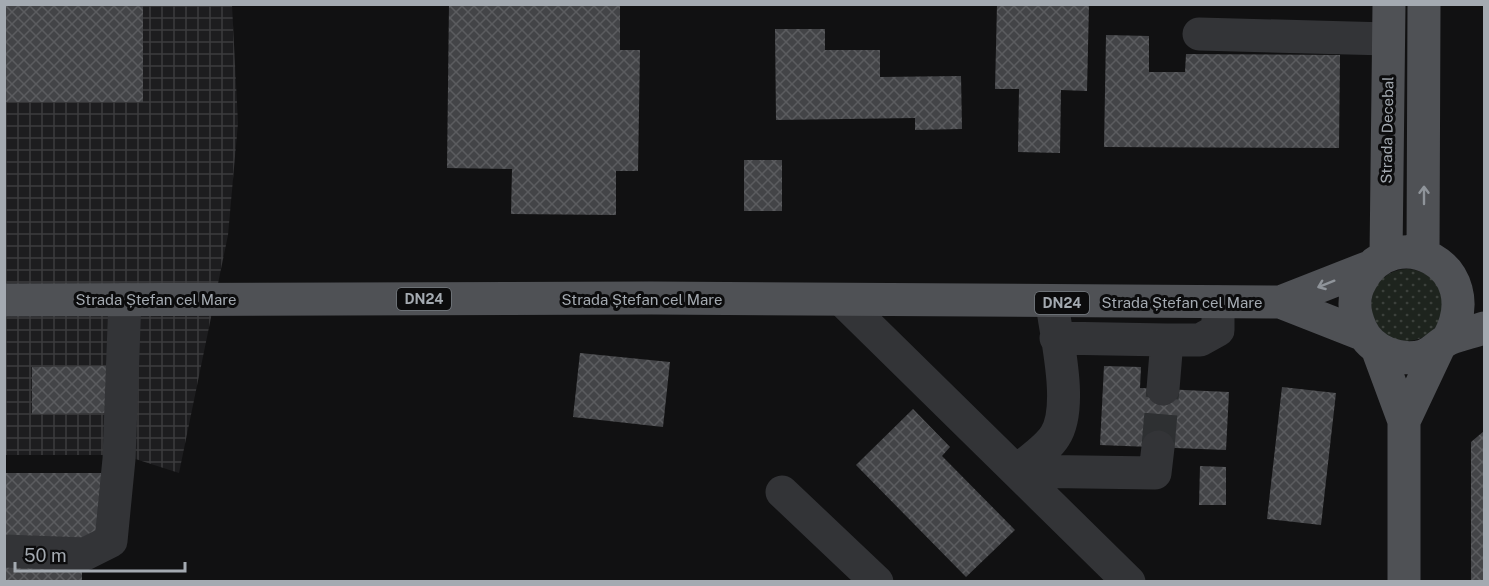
<svg xmlns="http://www.w3.org/2000/svg" width="1489" height="586" font-family="'Public Sans',sans-serif">
  <defs>
    <pattern id="industrial-grid" width="8" height="8" patternUnits="userSpaceOnUse" patternTransform="scale(1.5)"><rect width="8" height="8" fill="#1d1d1f"/><path d="M0 4h8M4 0v8" fill="none" stroke="#3b3b3d"/></pattern>
    <pattern id="grass-dots" width="8" height="8" patternUnits="userSpaceOnUse" patternTransform="scale(1.5)"><rect width="8" height="8" fill="#1e241e"/><path d="M2 2h.1M6 6h.1" fill="none" stroke="#3c413c" stroke-width="1.8" stroke-linecap="round"/></pattern>
    <pattern id="building-cross-hatch" width="8" height="8" patternUnits="userSpaceOnUse" patternTransform="scale(1.5)"><rect width="8" height="8" fill="#434447"/><path d="M0 0l8 8M0 8l8-8" fill="none" stroke="#5b5c5f"/></pattern>
  </defs>
  <rect width="100%" height="100%" fill="#111112"/>
  <path fill="url(#industrial-grid)" d="M4,5H232L238,123L228,235L179,473L123,455H5Z"/>
  <path fill="url(#grass-dots)" d="M1371 305a36 36 0 1 1 72 0a36 36 0 1 1-72 0Z"/>
  <path fill="url(#building-cross-hatch)" d="M4,4H143V102H4Z
    M449,4H620V50H640L638,171H616V215L511,214L512,169L447,168Z
    M997,4H1089L1087,91L1061,90L1060,153L1018,152L1019,89H995Z
    M775,29H825V50H880V77L961,76L962,129L915,130V118L776,120Z
    M1106,35L1149,36V72H1185L1186,54L1340,55L1339,148L1104,147Z
    M744,160H782V211H744Z
    M580,353L670,362L663,427L573,417Z
    M106,366L107,413L32,414V367Z
    M1104,366L1141,367L1140,388L1229,392L1226,450L1100,445Z
    M1282,387L1336,393L1321,525L1267,519Z
    M913,409L950,447L942,456L1015,530L966,577L856,465Z
    M1484,431V582H1471V442Z
    M1200,466L1226,467V505H1199Z
    M5,473H107V539H6Z
    M82,561V582H4V564Z"/>
  <g fill="none" stroke-linecap="round" stroke-linejoin="round">
    <path stroke="#2e3032" stroke-width="33" stroke-dasharray="33 16" stroke-linecap="butt" d="M1158,447L1163,389"/>
    <path stroke="#333437" stroke-width="33" d="M1199,34L1388,39
      M843,301L1129,582
      M1056,338L1167,340
      M1163,389L1167,340H1200L1218,330V302
      M1017,471C1029,460 1047,449 1055,436C1074,407 1056,336 1052,303
      M1017,471L1155,473L1158,447
      M782,492L877,582
      M4,551L85,554L111,541L119,459L125,299"/>
    <path stroke="#4f5155" stroke-width="33" d="M1423,254L1424,4
      M1386,256L1389,4
      M4,300L651,298L1280,302L1364,335
      M1280,302L1372,266
      M1448,339C1489,265 1393,219 1361,281C1352,296 1354,314 1361,329C1371,351 1399,362 1423,356C1434,352 1440,343 1449,339C1460,334 1473,332 1484,328
      M1377,348L1404,421V582
      M1404,421L1438,349"/>
  </g>
  <defs><path id="oneway-shaft" d="M-6 0H5M1.5-3L5.5 0L1.5 3" fill="none" stroke-width="1.6" stroke-linecap="round" stroke-linejoin="round" transform="scale(1.5)"/></defs>
  <g stroke="#8f949a">
    <use href="#oneway-shaft" transform="translate(1424 195) rotate(-90)"/>
    <use href="#oneway-shaft" transform="translate(1326 284) rotate(158)"/>
  </g>
  <g text-anchor="middle" dominant-baseline="central" stroke-width="6" stroke-linejoin="round" paint-order="stroke">
    <g fill="#0c0c0d" stroke="#767b80" stroke-width="1.5">
      <rect x="397" y="288" width="54" height="22" rx="4.5"/>
      <rect x="1035" y="292" width="54" height="22" rx="4.5"/>
    </g>
    <g font-size="14" font-weight="bold" fill="#a4aab1">
      <text x="424" y="299">DN24</text>
      <text x="1062" y="303">DN24</text>
    </g>
    <g font-size="15" fill="#a4aab1" stroke="#0c0c0d">
      <text transform="translate(1387 130) rotate(-89)">Strada Decebal</text>
      <text x="156" y="299">Strada Ștefan cel Mare</text>
      <text x="642" y="299">Strada Ștefan cel Mare</text>
      <text x="1182" y="302">Strada Ștefan cel Mare</text>
    </g>
  </g>
  <rect width="1489" height="586" fill="none" stroke="#a4aab1" stroke-width="12"/>
  <path d="M15 562v9h170v-9" fill="none" stroke="#a4aab1" stroke-width="3"/>
  <text x="24" y="562" font-size="18" fill="#a4aab1" stroke="#0c0c0d" stroke-width="4.5" paint-order="stroke">50 m</text>
</svg>
